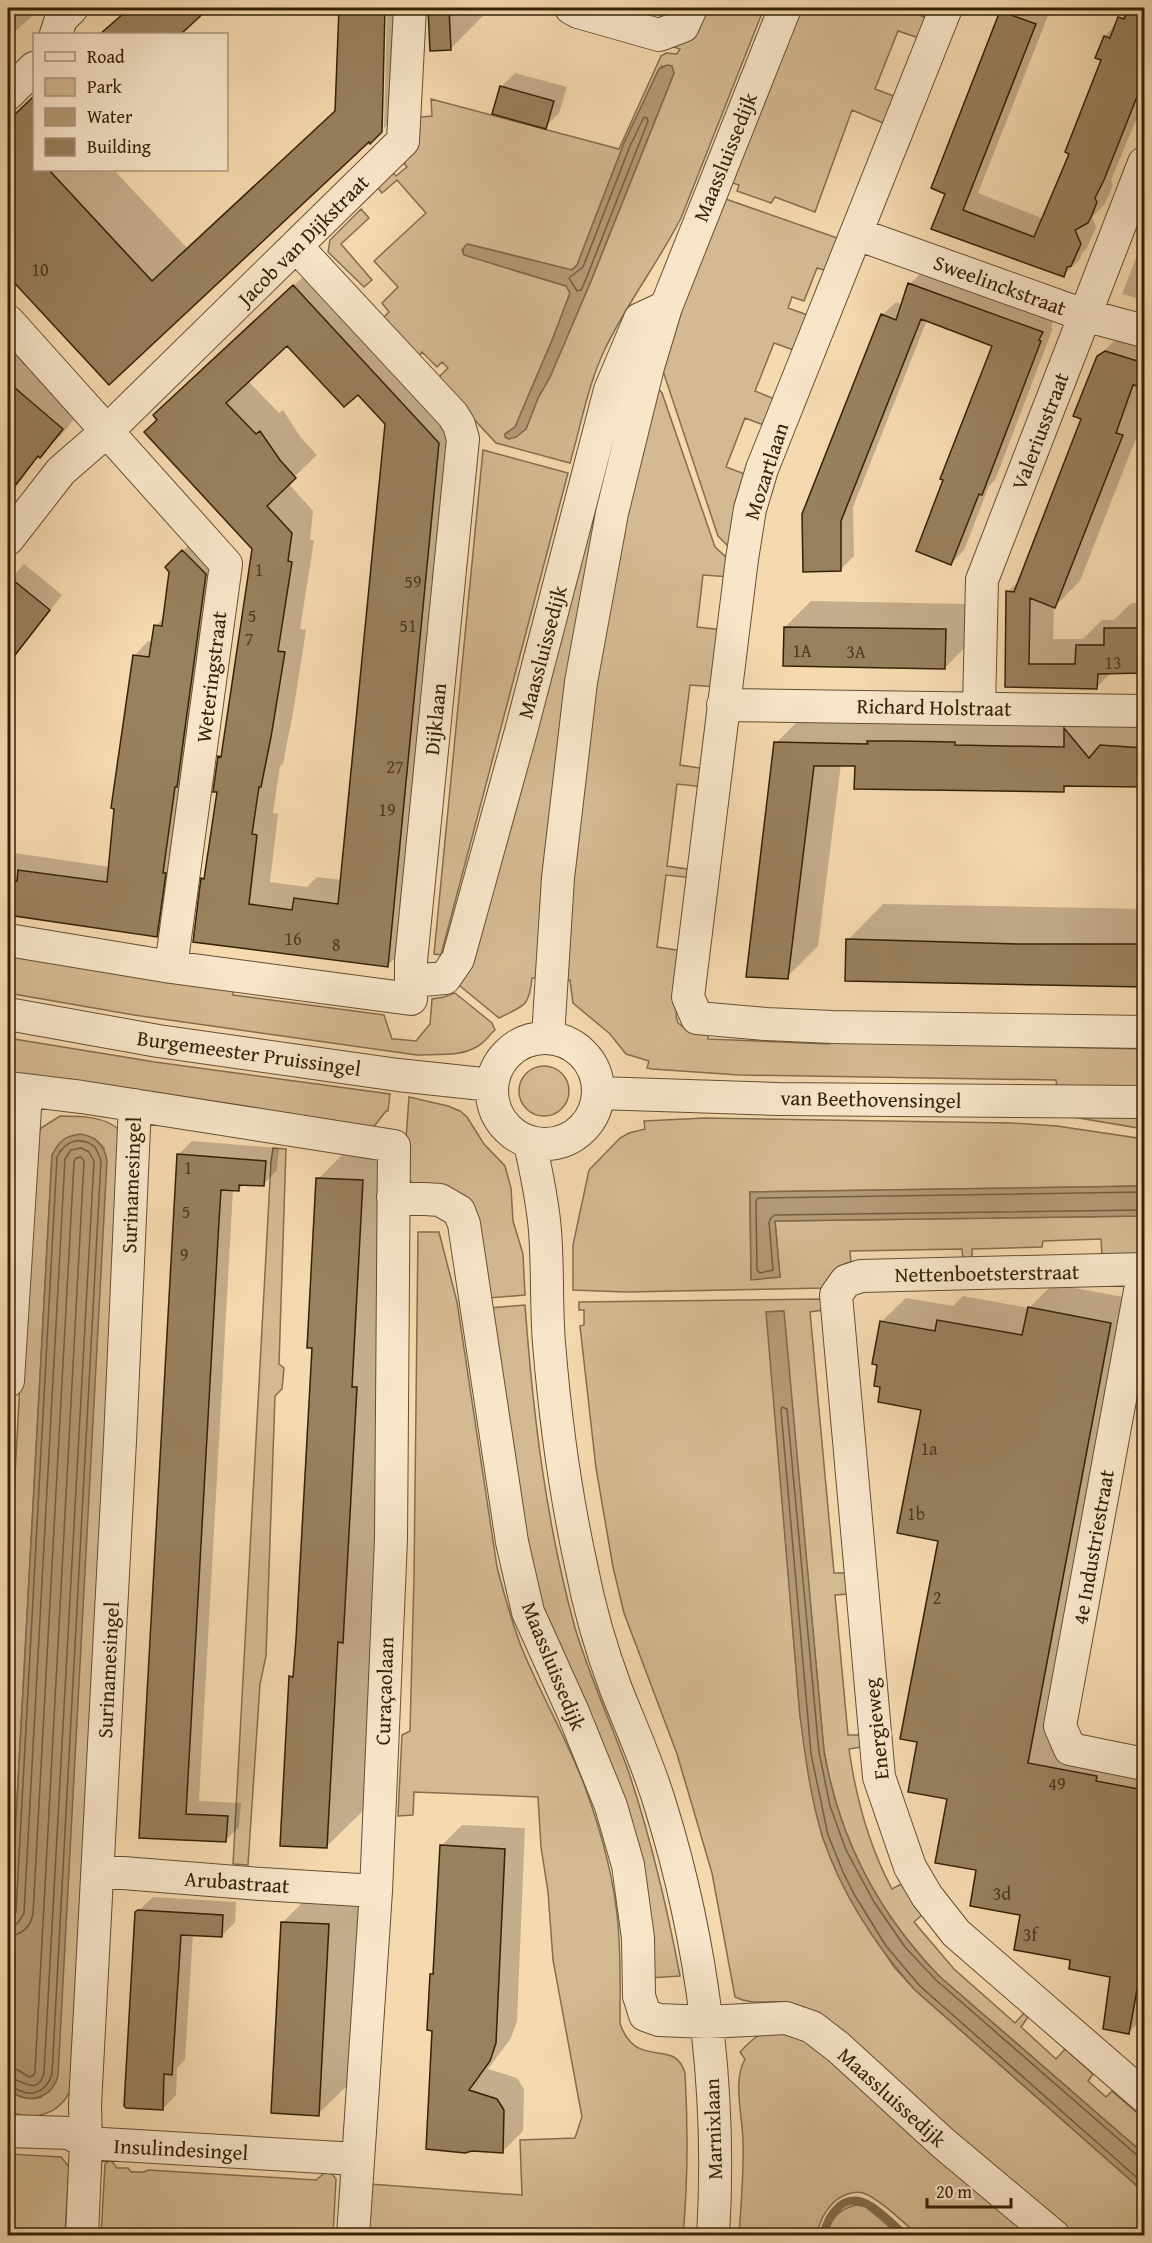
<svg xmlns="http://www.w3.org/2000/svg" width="1152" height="2243" font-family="'Gentium Book Plus',serif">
  <rect width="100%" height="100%" fill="#f5d9af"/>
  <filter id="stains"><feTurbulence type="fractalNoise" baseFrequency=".00333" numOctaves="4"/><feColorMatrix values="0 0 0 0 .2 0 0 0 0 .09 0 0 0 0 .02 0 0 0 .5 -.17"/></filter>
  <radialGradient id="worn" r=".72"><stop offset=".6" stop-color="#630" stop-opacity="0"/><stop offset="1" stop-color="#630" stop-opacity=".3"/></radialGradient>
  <path fill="#d4ba92" stroke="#846e4c" stroke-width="1.5" fill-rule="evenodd" d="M699,8H764L681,218C658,263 627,303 605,349C588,384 581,425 570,463L496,443L437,379L448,368L442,362L437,367L422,352L417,358L382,319L389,312L382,303L398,287L374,261L426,213L397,180L382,193L373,182L388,168L396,176L407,167L400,158L411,118L432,116L431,99L619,149L661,56L666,53L677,54L680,49L656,42ZM662,66L674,73L591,281L550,377L538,398L526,429L505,434L515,427L553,338L570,293L566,286L464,255L462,250L468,244L571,270L577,265L624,143L659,69Z
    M798,8H910L909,11L929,19L922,39L898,31L875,89L899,98L888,125L852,110L815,212L775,197L771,203L737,191L739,185L727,181Z
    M720,197L843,240L831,272L817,268L804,301L792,297L788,308L813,317L799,352L774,343L755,391L779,401L769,427L745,418L726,467L750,476L733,551L718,536L661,365Z
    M361,209L369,218L341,244L372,280L364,287L328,252L330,240Z
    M629,377L540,978H532C529,1008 524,1005 499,1018L454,981Z
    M655,385L662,393L715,547L727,558L730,577L703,575L697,627L723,630L716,687L690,685L680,765L706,769L704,787L677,784L667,866L694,870L693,878L666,875L657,947L683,951L676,1016L678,1023L685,1028H708V1039L829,1044L832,1042L1144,1049V1087H1057L1056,1080L739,1075L652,1069L647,1068L649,1061L626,1054L610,1034L573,1003L570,980H563L594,666Z
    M483,450L568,473L441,955L434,954Z
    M8,950L234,985L233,995L384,1015L392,1039H395L416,1041L430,1024L432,999L444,997L455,993L492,1023L495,1030C489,1035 485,1042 478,1046C461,1057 437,1054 417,1055L134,1015L8,993Z
    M8,1038L155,1062L390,1094L388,1111H386L372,1129L8,1077Z
    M519 1091a25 25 0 1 1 50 0a25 25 0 1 1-50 0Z
    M409,1097L448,1106L460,1111L467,1117L484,1144L505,1166L511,1188L513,1221L523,1254L525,1295L488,1298L477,1220L413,1184L408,1178L404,1167Z
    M60,1116C79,1116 107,1116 120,1131L73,2084C63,2113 36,2123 8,2111V2089C18,2098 29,2101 42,2097L104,1148L95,1139L80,1135L52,1155L8,1967V1603L33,1144L41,1128Z
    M1073,1116L1144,1118V1129L1073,1117Z
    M705,1118L1011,1123L1057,1126L1144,1139V1186L750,1192L751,1279L780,1277L775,1221L1144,1216V1257L1102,1256L1101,1239L1043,1241L1042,1247L972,1249V1259H963L962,1249L850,1251L851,1262C836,1265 830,1274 825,1288L626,1292L573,1290V1245L589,1170L620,1138L629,1133L645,1129L644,1121Z
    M273,1148L286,1149L279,1364L284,1368L282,1389L275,1396L266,1656L260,1684L248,1865L233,1864L271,1162Z
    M418,1232H439L457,1302L497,1567C504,1594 511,1620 521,1646C540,1694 567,1738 585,1787C601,1831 614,1877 618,1924C621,1957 620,1991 620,2024C638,2072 674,2036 685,2073C688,2127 688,2182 683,2235L368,2236L370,2184L522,2195L520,2140L575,2138L582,2117L553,1960L548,1892L541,1847L538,1797L414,1792L413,1815L398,1816L402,1735L410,1731L414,1576Z
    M823,1299V1310L810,1312L834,1573H847L848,1594L835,1595L848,1735H861V1747L849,1749C856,1799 868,1844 892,1889L903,1883L923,1914L914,1922L954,1969L1015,2023L1024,2013L1028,2017L1021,2027L1056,2059L1065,2049L1093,2074L1088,2081L1106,2097L1112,2091L1144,2119V2154L939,1976C877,1911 839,1839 824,1751L783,1311L767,1312L800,1716L822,1836L838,1875L867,1926L894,1967L915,1990L1144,2192V2235H1069L820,2015C808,2009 797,2003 783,2002C765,2001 751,2005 735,1997L712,1873L677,1754L624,1613L613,1567L596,1468L580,1326L584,1325V1310H579V1302Z
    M525,1305C533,1414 546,1523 575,1628C590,1678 612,1725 629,1773C651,1839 667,1907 680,1976L649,1978L535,1598L489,1308Z
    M781,2030L805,2039L1037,2235H918C905,2224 879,2198 863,2193C853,2190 840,2196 833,2203C824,2212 819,2223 817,2235L739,2236C741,2204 744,2173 743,2142C743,2116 732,2082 745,2059L740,2052C755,2036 759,2033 781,2030Z
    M8,2154L61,2157L69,2167L65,2235H8Z
    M111,2160L117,2168H128L131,2172H144L148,2170L316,2180L327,2171H330L336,2179L333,2235L101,2236L105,2164Z
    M856,2205L866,2207L899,2235H827C831,2218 839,2209 856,2205Z"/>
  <path fill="#b39a76" stroke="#806a4a" stroke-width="1.5" d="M667,65L672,66L674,73L591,281L550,377L538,398L526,429L516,437L509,439L505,437V434L515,427L553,338L570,293L566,286L464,255C462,250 463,247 467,244L572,270L577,265L624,143L659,69Z
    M80,1134C95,1136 104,1145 107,1160L58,2076C51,2100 26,2105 8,2089V1967L52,1155C59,1141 65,1136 80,1134Z
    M1144,1186V1216L775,1221L780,1277L751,1280L750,1192Z
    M784,1311L824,1751C839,1838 878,1913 939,1976L1144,2154V2192L915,1990C876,1946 842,1895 823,1838C811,1801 805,1755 800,1716L766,1312Z"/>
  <path fill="#0003" fill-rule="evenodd" d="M8,8H41L8,38Z
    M129,8H207L178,34H100Z
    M341,8H384L381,131L384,128L387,8H418L415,97L381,131L369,140L109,382L8,273V119L34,95V170H114L187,248L337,109Z
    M429,8H484L485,14L451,48L431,50Z
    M634,8H663L659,11L650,9L647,11Z
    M1003,8H1051L978,193L1044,219L1071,153L1103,60L1097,58L1105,36L1130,8H1144V101L1111,180L1113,185L1108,197L1104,205L1092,217L1096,227L1087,248L1082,253L1080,259L1064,275L933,228L946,193L933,187Z
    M515,73L567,87L559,113L545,127L501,87Z
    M1144,238V300L1122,294Z
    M316,265L461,420L409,944L387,966L194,940L203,879L206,875L219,791V757L224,753L253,549L177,393ZM287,344L358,393L387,424L342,880L317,877L307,887L270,882L278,814L273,813L280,766L283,764L293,713L306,630L300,629L314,540H310L313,511L288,483L317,455L301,438L283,410L279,413L248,381Z
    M923,271L1055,318L1051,327L1053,328L1002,462L995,480L989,486L964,550L951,564L994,345L927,320L853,507L854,556L840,570H804L882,315L896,302L903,305L910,284Z
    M8,308L85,405L63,433L29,466L30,468L8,497V451L17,456L8,445Z
    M1124,331H1144V424L1142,423L1080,581L1054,607L1053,639H1083L1102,620H1114L1131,603H1144V673L1112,672L1097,687L1006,686L1007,592L1021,579L1083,418L1098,357Z
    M197,537L219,560L170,921L156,935L8,913V852L110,867L135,655L148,641L153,642L156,626L164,617L170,571L167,567Z
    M24,564L62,595L8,665V582Z
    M811,601L971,604V641L945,668L785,627Z
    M1096,698L1120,727L1132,715H1144V785L1069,784L1063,790L856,765L841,764L818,946L787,977L776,743L807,712Z
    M883,904L1144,909V984H1001L848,940Z
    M192,1141L279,1148L277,1170L264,1184L245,1183L239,1189H233L199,1801L241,1803L239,1827L225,1841L140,1836L178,1155Z
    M356,1141L400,1143L365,1809L326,1847L291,1677L295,1673L313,1347L318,1179Z
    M1053,1284L1134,1299L1051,1739L1144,1762V2017L1129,2032L1112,1976L1072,1959L1021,1913L978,1869L948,1798L919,1741L939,1540L923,1409L882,1386L881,1322L906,1298L953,1306L963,1296L1029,1308Z
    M462,1825L525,1828L517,2021L511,2038L488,2069L517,2078L524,2089L523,2131L503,2151L434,2029L431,1974L435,1971L441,1846Z
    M320,1885L366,1887L357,2076L318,2114L282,1923Z
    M153,1897L236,1902L235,1922L222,1936L193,1934L185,2060L177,2068L176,2095L163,2109L136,1913Z"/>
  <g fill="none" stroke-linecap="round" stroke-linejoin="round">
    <path stroke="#745e3e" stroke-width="1.5" d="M644,117L647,118L648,121L586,279L581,290L577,291L569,278L583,267L630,146Z
      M1144,1192L758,1198L756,1201L757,1270L760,1273L773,1270L769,1222L771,1218L775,1215L1144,1210
      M8,1919L14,1917L16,1912L57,1157C65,1141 80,1135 95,1147L101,1160L52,2074C48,2088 35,2098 21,2091C15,2089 13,2086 8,2085
      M8,1927L18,1923L24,1913L65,1159L71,1150L81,1148L89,1152L94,1161L44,2073C37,2098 21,2078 8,2078
      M8,1936C21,1935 30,1928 33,1914L74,1162L76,1158L81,1157L84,1161L35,2072L34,2075L29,2077L18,2070L8,2069
      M1144,2158L1138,2156L936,1980L905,1947L874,1902L846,1850L830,1806L819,1752L787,1409L782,1407L781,1410L811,1754L828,1835L843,1872L854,1894L886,1946L920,1986L1144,2184"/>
    <path stroke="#806a4a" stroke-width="8" d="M823,2236C828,2214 844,2191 869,2205C882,2212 894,2226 906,2236"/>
  </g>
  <path fill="#98815e" stroke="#342107" stroke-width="1.5" fill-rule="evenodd" d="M130,8H209L181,34H100Z
    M339,8H385L382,132L370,144L369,142L109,385L8,276V121L34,96V170H49L152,281L335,111Z
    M428,8H449L451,50L430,51Z
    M1129,8H1144V79L1104,180L1095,198L1097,202L1092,215L1088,223L1075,230L1081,244L1071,266L1067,267L1064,277L931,229L945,194L931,188L1000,11L1036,24L963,210L1034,237L1069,154L1065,152L1101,60L1095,58L1104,36L1110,38L1118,17L1124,19Z
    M500,86L554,101L546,129L492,114Z
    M908,283L1043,332L1039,340L1041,341L982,495L979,494L951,565L916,551L943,480L940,479L992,346L921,319L841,521V571L803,572L802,514L881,314L896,320Z
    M293,285L439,443L388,967L193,942L201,878L204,879L217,792H213L218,756L221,757L252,549L144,432L157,420L153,415ZM287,346L344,407L358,395L385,424L338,904L294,898L292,910L249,904L257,835L252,834L259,787H261L271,737L285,652L278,651L292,562L288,561L292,533L267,506L296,478L280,460L260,431L256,434L226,403Z
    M1105,351L1144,363V388L1133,385L1116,433L1123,435L1055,608L1030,598L1029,664H1075L1076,645H1104V628H1144V673L1098,674L1097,689L1005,687L1006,591L1014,592L1081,419L1073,416L1097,356Z
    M8,382L63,429L40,458L38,456L8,495Z
    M182,550L206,574L177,787H175L163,873H166L157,937L8,915V879L17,881L18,870L107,882L114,809L111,808L133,655L149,657L154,625L162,626L169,572L165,567Z
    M8,576L50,610L8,664Z
    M784,627L946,629L945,669L783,666Z
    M1064,728L1089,758L1100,745L1144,748V787L1064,786V792L854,789L855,766H814L788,979L746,977L774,742L868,744L867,741H899L955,742V745L1064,747Z
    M846,939L1018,944H1144V987L845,981Z
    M177,1154L266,1161L264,1186L239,1185V1191L221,1190L219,1221L186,1814L228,1816L226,1842L139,1838Z
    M316,1178L363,1180L352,1387H357L343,1643L338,1642L327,1848L280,1846L289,1676L293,1677L296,1639L312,1348H307Z
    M1028,1307L1111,1323L1028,1763L1097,1776L1096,1781L1144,1790V1985L1138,1984L1129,2034L1103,2029L1110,1977L1069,1969L1070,1960L1014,1950L1020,1915L970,1906L976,1870L935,1863L947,1799L908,1792L917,1742L900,1739L938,1541L897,1533L921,1410L878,1402L880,1387L874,1386L877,1365L872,1364L880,1321L935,1331L937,1320L1022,1335Z
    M440,1845L505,1849L496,2043L490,2061L469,2090L497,2099L504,2110L503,2153L472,2151L465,2153L426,2149L432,2031L427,2030L430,1974H433Z
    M138,1910L223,1915L222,1937L181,1935L172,2075L164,2074L163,2110L126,2108L124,2106L135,1912Z
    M281,1922L329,1924L319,2116L271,2113Z"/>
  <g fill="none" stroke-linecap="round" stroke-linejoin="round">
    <g stroke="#644f31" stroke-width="34">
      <path id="minor" d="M571,8L578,12L659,35L683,26L691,8
        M946,8L762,469L750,509L742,559L688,997L697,1018L766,1024L832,1027L1144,1032
        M56,34L61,19L72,8
        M8,94L34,68
        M857,234L1084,315L1144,331
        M8,321L226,564L171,967
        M8,539L61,471L107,431L403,141L410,8
        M723,705L1144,711
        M979,708L982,580L1144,163
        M8,940L171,967L411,999V961L463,439L459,425L453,415L297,247
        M411,981L445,978L458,959L521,731L610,390L640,319L666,307
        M8,1014L158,1041L398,1075L492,1085
        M548,1037L558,878L581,682L612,513L648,367L666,307L785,8
        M492 1091a53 53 0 1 1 106 0a53 53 0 1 1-106 0Z
        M8,1088L82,1097L394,1146L391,1539L376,1891L353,2236
        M598,1093L778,1099L1144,1102
        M530,1143C536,1171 543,1202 545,1231C548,1268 546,1306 549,1343C555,1417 565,1492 581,1565C589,1607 601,1649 616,1689C631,1727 648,1764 660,1804C703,1942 722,2091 713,2236
        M393,1197L440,1200L459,1211L464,1224L512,1542L528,1612L573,1712L611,1806L628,1865L638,1938L639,1996L645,2015L659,2020L707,2022L786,2018L812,2027L838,2047L943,2143L1054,2236
        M1144,1269L861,1276L846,1281L836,1295L879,1777L910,1867L927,1896L956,1933L1144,2096
        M1144,1269L1060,1726L1070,1749L1144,1764
        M8,1381L26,1092
        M98,1871L261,1884L376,1891
        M8,2131L70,2133L86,2143L357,2159
        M82,2236L86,2143L85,2105L120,1441L135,1105"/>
    </g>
    <use href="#minor" stroke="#f8e6cb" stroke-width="32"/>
  </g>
  <g text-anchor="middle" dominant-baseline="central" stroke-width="5" stroke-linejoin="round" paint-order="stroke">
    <g font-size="18" fill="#4d391d">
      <text x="40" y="269">10</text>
      <text x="259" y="569">1</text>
      <text x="413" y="581">59</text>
      <text x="252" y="615">5</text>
      <text x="408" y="625">51</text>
      <text x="249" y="638">7</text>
      <text x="802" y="650">1A</text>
      <text x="856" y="651">3A</text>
      <text x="1113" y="662">13</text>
      <text x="395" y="766">27</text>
      <text x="387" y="809">19</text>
      <text x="293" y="938">16</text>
      <text x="336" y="944">8</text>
      <text x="188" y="1167">1</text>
      <text x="186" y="1211">5</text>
      <text x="184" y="1254">9</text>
      <text x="929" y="1448">1a</text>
      <text x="916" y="1513">1b</text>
      <text x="937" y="1597">2</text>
      <text x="1057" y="1783">49</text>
      <text x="1002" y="1893">3d</text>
      <text x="1030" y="1934">3f</text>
    </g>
    <g font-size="21" fill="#342107" stroke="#f8e6cb">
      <text transform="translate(725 157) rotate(-68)">Maassluissedijk</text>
      <text transform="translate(303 240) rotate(-45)">Jacob van Dijkstraat</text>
      <text transform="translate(1000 285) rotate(20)">Sweelinckstraat</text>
      <text transform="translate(1040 431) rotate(-69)">Valeriusstraat</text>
      <text transform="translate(766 471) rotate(-72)">Mozartlaan</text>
      <text transform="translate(542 652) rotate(-75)">Maassluissedijk</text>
      <text transform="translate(211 677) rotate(-83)">Weteringstraat</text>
      <text transform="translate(934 707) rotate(1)">Richard Holstraat</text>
      <text transform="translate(435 719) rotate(-84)">Dijklaan</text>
      <text transform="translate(249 1053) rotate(8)">Burgemeester Pruissingel</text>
      <text transform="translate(871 1099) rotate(1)">van Beethovensingel</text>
      <text transform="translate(131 1185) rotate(-88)">Surinamesingel</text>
      <text transform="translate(987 1273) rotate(-1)">Nettenboetsterstraat</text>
      <text transform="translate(1093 1547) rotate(-80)">4e Industriestraat</text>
      <text transform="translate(554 1666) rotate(68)">Maassluissedijk</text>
      <text transform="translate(108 1670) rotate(-87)">Surinamesingel</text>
      <text transform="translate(384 1691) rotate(-88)">Curaçaolaan</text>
      <text transform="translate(876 1729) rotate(-96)">Energieweg</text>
      <text transform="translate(237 1882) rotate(4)">Arubastraat</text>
      <text transform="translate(892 2097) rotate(42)">Maassluissedijk</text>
      <text transform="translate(713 2129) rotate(-92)">Marnixlaan</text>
      <text transform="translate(181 2149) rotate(3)">Insulindesingel</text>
    </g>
  </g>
  <rect width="1152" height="2243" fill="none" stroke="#f5d9af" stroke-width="30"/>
  <rect x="9" y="9" width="1134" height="2225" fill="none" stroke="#342107" stroke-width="3"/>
  <rect x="15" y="15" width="1122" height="2213" fill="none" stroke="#342107" stroke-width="1.5"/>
  <rect x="33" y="33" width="195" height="138" fill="#f8e6cb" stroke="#aa977d" stroke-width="1.5"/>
  <rect x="45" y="52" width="30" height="9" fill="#f8e6cb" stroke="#aa977d" stroke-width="1.5"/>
  <text x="87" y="63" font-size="18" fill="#342107">Road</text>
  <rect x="45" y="78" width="30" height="18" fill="#d4ba92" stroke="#aa977d" stroke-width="1.5"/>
  <text x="87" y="93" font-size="18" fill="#342107">Park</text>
  <rect x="45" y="108" width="30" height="18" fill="#b39a76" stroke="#aa977d" stroke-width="1.5"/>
  <text x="87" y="123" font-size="18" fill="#342107">Water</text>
  <rect x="45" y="138" width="30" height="18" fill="#98815e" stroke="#aa977d" stroke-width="1.5"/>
  <text x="87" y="153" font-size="18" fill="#342107">Building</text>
  <path d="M927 2198v9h84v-9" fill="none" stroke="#342107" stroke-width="3"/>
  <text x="936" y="2198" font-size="18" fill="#342107" stroke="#f8e6cb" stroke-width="4.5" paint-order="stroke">20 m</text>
  <rect width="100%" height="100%" filter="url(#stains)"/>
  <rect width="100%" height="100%" fill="url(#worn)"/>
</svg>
